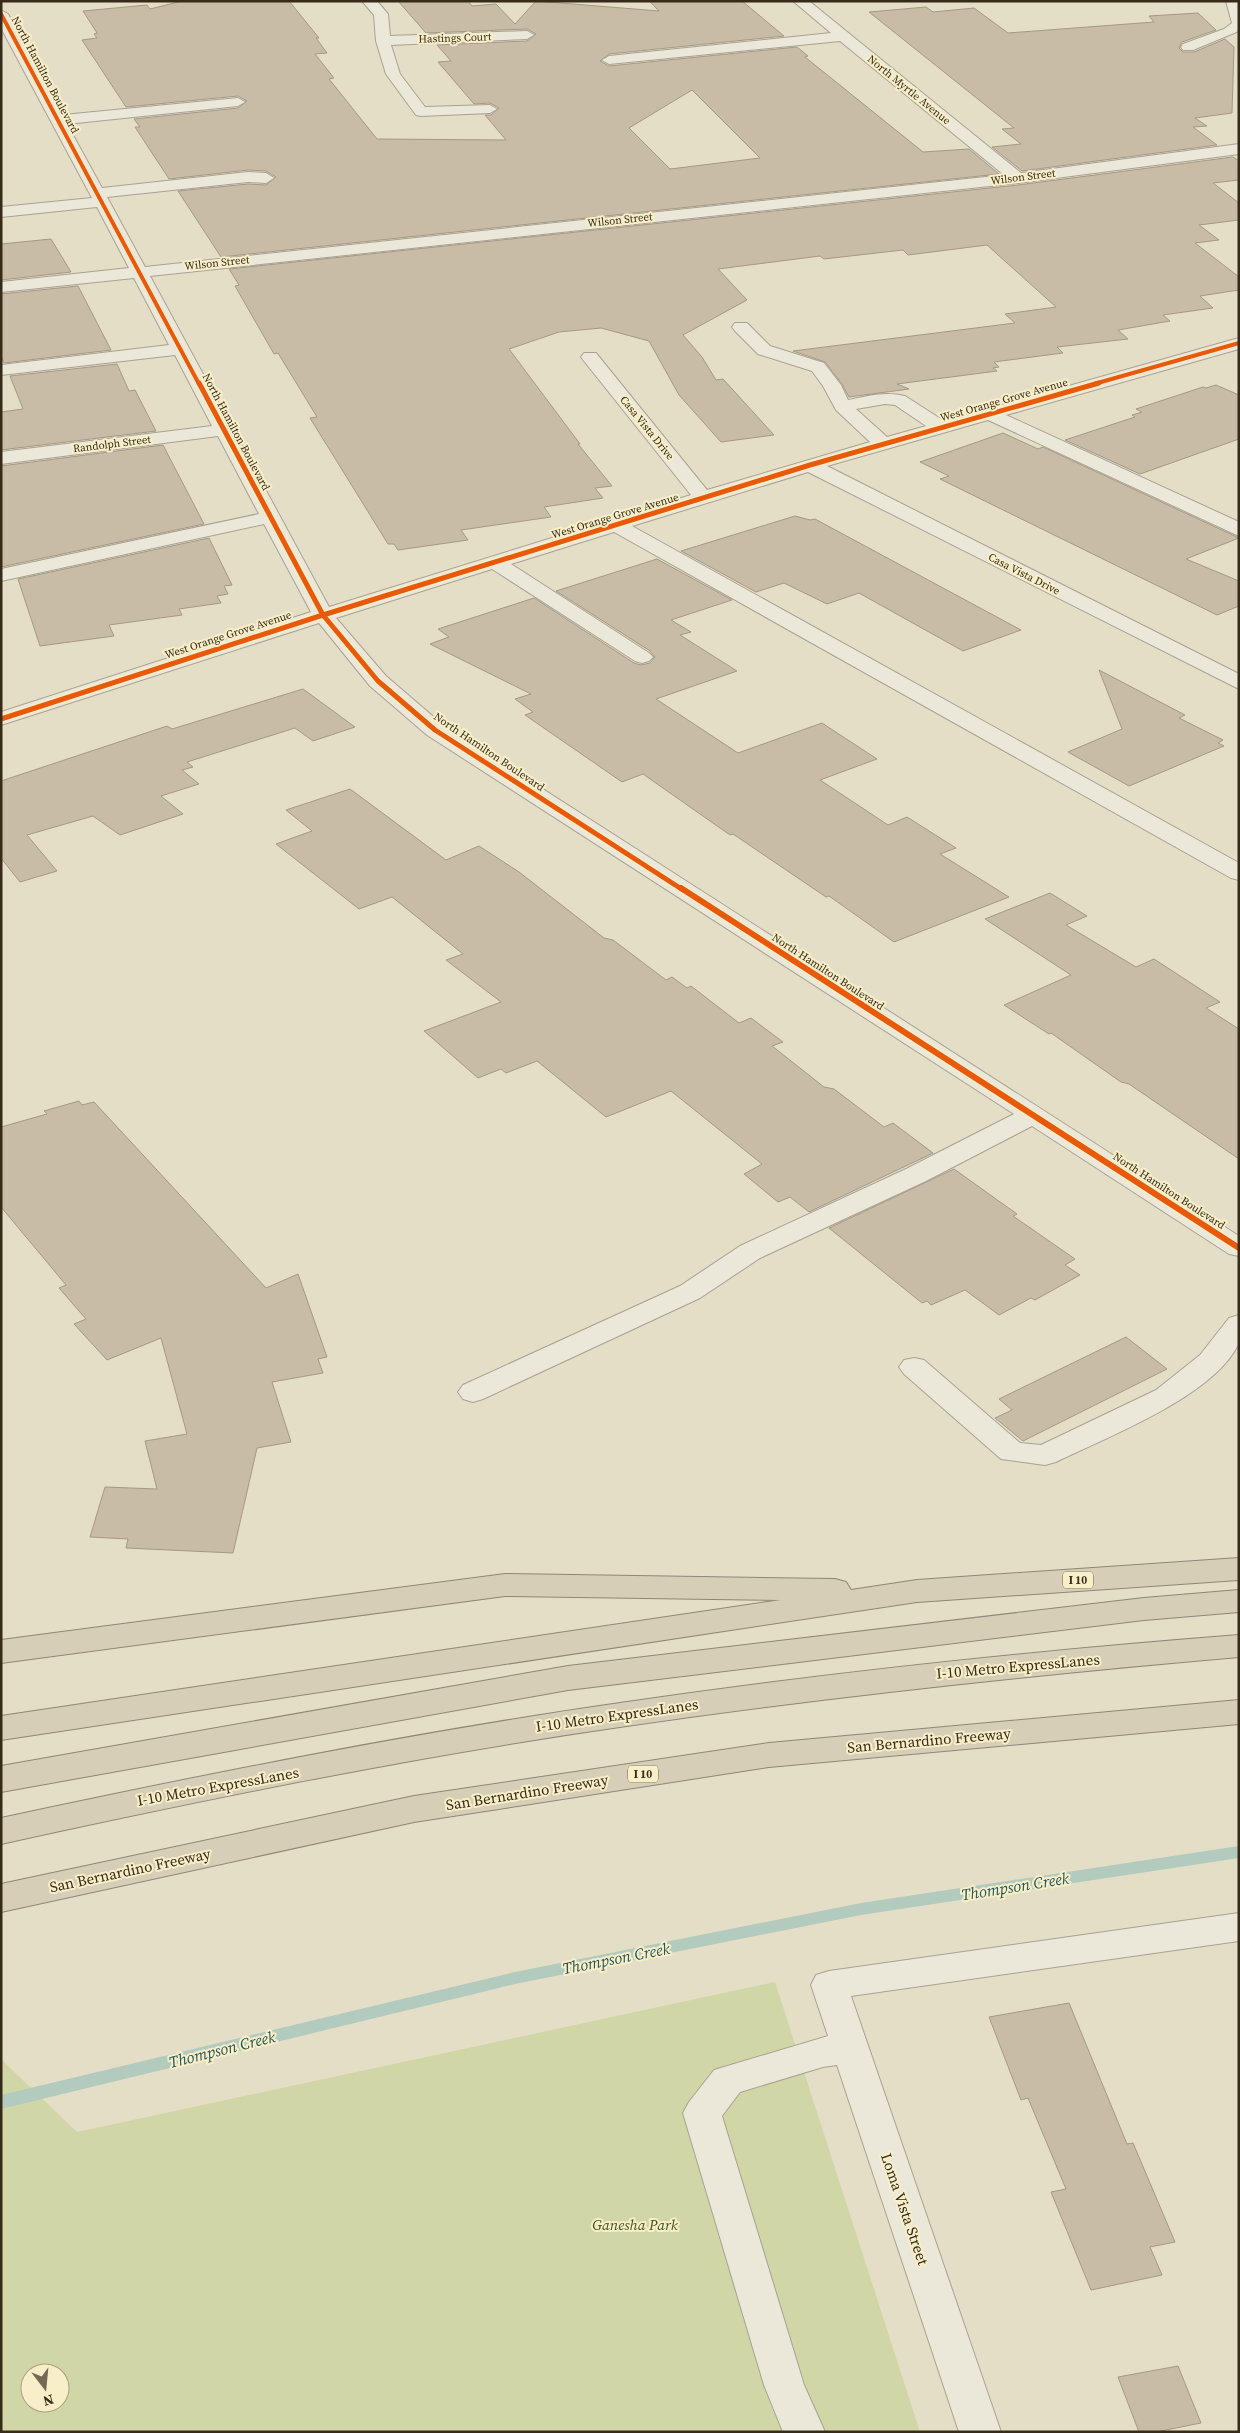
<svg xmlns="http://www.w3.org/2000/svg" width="1240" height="2433" font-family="'Source Serif 4',serif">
  <rect width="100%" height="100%" fill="#e4dec6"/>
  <path fill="#d1d6a7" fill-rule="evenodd" d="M775,1982L920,2432H1V2059L77,2132ZM30,2373H60V2403H30Z"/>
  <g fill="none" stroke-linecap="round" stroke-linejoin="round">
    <path fill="#b3cabe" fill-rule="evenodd" d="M1239,1846V1858L861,1915L515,1984L1,2109V2095L515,1972L861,1903Z"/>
  </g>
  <path fill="#c8bca7" stroke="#a49986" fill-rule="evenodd" d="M182,1H289L319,38H316L327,53L315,54L334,78L329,79L377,139L506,140L485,115H491L499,108L490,103L474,104L438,62L451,61L437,45L527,41L536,34L527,29L426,33L398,1H468L472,6L496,4L515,24L536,1L659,11L649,1H742L784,36L609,54L600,61L609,66L797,47L808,56L805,57L923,152L969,149L999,174L221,257L178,191L248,184L266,185L276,177L266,171L248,170L169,179L135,127H140L134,119L238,108L247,101L238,96L126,107L82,40L97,38L94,34L97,33L83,11L147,5L150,9ZM692,90L760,158L670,169L629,128Z
    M926,7L933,12L974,8L1008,33L1154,22L1149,16L1198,13L1216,30L1182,42L1179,48L1183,52H1194L1225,39L1234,47L1232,113L1195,118L1207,126L1193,127L1217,145L1022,171L992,147L1021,144L1002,129L1014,128L869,12Z
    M1233,157L1239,161V180L1213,183L1239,203V220L1199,225L1219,240L1195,243L1239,277V290L1200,296L1213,308L1163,315L1170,321L1118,330L1128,339L1057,347L1063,353L994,362L999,367L993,368L997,371L897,384L909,389L849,397L842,384L825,362L793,351L1015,323L1005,314L1056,307L987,245L908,255L903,250L824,259L820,256L718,269L747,300L683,335L702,357L716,380L723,379L774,435L721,442L679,395L649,341L601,328L559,332L509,349L580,444H578L612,486L595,488L603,498L544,507L551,517L461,530L468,540L398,550L394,544H388L310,418L317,417L278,353L274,354L235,286L239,285L229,269L1018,185Z
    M51,239L71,272L1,280V244Z
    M78,286L111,350L4,363L1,356V294Z
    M117,364L129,391L135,390L156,431L1,450V412L23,409L10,376Z
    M1216,385L1239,395V439L1140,474L1065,440L1135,417L1132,415L1142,412L1136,409L1203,387L1206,388Z
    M1003,433L1038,449L1043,447L1239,538L1186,559L1239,581V606L1217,615L940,479L949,476L920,462Z
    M163,445L204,524L1,567V466Z
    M795,516L810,520L815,519L1021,630L963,651L859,593L827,604L784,583L756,592L681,551Z
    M209,538L232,585L224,586L228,594L217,596L221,603L179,609L182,615L109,625L114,636L40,646L18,579Z
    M657,559L732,600L671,620L691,632L680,635L737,671L656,699L738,753L822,723L877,759L820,780L888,825L907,817L956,848L940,854L1009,897L894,942L829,896L826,897L733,834L730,835L643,774L622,782L525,715L533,712L515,699L531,694L430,644L449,637L438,629L534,598L634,663L641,665L650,663L655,657L650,651L556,591Z
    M1099,670L1185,715L1179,718L1223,740L1218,743L1224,746L1129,786L1068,752L1122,729Z
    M303,689L355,727L313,741L295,728L187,762L193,767L182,770L199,784L161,796L183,814L120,835L93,816L27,835L57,871L20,882L1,858V781L167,726L172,729Z
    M350,789L446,860L479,846L519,872L604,938L613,940L666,980L672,977L687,988L691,986L739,1023L751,1018L783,1042L772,1046L824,1087L834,1089L884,1127L893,1123L933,1153L809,1212L790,1197L778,1202L744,1174L762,1164L671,1091L606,1117L537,1061L506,1073L501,1069L478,1078L424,1031L501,1002L446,960L463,954L392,897L359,909L276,844L312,831L286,810Z
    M1050,893L1087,916L1066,925L1136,967L1154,959L1220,1002L1206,1008L1239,1029V1159L1129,1084L1121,1082L1051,1033L1049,1034L1004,1005L1071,975L985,919Z
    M79,1101L82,1105L94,1102L266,1288L298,1274L327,1357L318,1359L323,1373L272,1382L291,1442L257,1448L233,1553L126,1548L128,1539L90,1537L105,1487L157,1489L145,1441L187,1434L161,1338L107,1360L74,1324L86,1319L59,1288L66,1285L1,1207V1127L47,1114L44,1111Z
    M954,1169L1017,1214L1013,1216L1075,1259L1065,1265L1080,1275L1035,1300L1031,1298L999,1315L965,1290L931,1305L927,1301L922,1303L829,1228Z
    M1126,1337L1167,1369L1023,1441L995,1418L1012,1410L999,1399Z
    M1069,2003L1127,2144L1133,2143L1175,2242L1150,2247L1162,2275L1091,2290L1051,2192L1066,2189L1028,2098L1021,2100L989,2017Z
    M1178,2366L1201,2423L1156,2432H1139L1118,2377Z"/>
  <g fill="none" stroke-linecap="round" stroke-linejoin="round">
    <g stroke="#a8a291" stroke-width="2">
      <path id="minor" d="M362,1H377L388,14L390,36L527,31L534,35L527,39L391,45L400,74L425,107L490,105L497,109L490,113L421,116L416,115L386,74L376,41L374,15Z
        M793,1H809L1021,173L1239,144V154L1018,183L150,276L329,607L691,495L584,361L581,357L584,353H596L707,490L870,442L836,410L823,386L812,371L758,354L735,331L732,327L735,323H747L770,346L824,363L841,385L848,400C867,396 886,391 905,396L944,421L1239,338V349L1006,415L1239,522V536L988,420L827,466L1239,674V689L808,472L632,526L1239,863V880L1231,878L614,532L511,564L649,653L653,657L649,661L642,663L635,661L492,569L336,618L386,676L443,725L1239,1236V1256L1229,1254L1032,1126L926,1181L760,1258L700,1298L483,1399L473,1402L463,1399L458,1392L463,1385L680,1286L740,1246L906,1169L1014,1114L427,735L370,686L319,623L1,725V712L311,612L264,524L1,581V569L259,514L218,436L1,464V452L212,426L175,355L1,375V365L169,345L134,278L1,292V282L129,268L97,207L1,217V207L92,198L1,28V10L8,14L63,115L238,98L245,102L238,106L67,124L102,188L248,172L266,173L274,178L266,183L248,182L107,197L145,267L1004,175L840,41L609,64L602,60L609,56L831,33ZM885,404L895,405L926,426L887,437L856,409Z
        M1226,1H1239V31L1193,50H1183L1181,47L1183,44L1224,29L1232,23Z
        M1239,1315C1239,1323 1240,1338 1238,1345C1212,1397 1107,1437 1056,1462L1045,1465L1001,1459L904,1374L899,1367L904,1360L914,1358L924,1360L1020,1443L1041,1445L1156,1390L1200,1355L1229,1318Z
        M1239,1913V1941L851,1996L1001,2432H959L837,2065L823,2067L740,2092L722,2116L804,2385L825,2432H783L764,2385L683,2113L689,2102L714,2070L828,2036L811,1985L816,1975L829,1971Z"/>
    </g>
    <g stroke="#8d8777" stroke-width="2">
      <path id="highway" d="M1239,1558V1580L917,1602L1,1740V1716L781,1600L505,1596L1,1663V1640L505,1574L835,1579L846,1582L851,1590L917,1580Z
        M1239,1590V1612L1144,1620L568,1690L1,1792V1766L568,1666L1144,1598Z
        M1239,1635V1657C1032,1675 825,1697 620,1727C412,1757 206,1799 1,1844V1818C206,1774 412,1733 620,1703C825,1673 1032,1651 1239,1635Z
        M1239,1700V1724L769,1767L414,1822L1,1912V1884L414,1796L769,1743Z"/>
    </g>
    <use href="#minor" fill="#ebe7d9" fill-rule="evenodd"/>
    <use href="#highway" fill="#d7ceb7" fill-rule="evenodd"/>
    <g stroke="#f8efc9" stroke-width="5.5">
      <path id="cycleway-far2" d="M1,14L199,384
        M1094,384L1239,343"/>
    </g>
    <g stroke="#f8efc9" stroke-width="8">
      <path id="cycleway-far1" d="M199,383L323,615L378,681L435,730L683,890
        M1,719L323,615L810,465L1099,383"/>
    </g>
    <g stroke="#f8efc9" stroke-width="9">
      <path id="cycleway" d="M681,888L1239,1248"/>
    </g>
    <use href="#cycleway-far2" stroke="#e8590c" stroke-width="4"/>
    <use href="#cycleway-far1" stroke="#e8590c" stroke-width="5"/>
    <use href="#cycleway" stroke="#e8590c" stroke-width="6"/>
  </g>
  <g text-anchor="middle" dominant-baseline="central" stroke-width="4" stroke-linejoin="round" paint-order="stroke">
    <g font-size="11" fill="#362a19" stroke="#f8efc9">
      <text transform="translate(455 38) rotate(-2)">Hastings Court</text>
      <text transform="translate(45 75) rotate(62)">North Hamilton Boulevard</text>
      <text transform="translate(909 90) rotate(39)">North Myrtle Avenue</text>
      <text transform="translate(1023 177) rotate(-7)">Wilson Street</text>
      <text transform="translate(620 220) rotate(-6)">Wilson Street</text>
      <text transform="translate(217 263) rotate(-6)">Wilson Street</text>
      <text transform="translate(1004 400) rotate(-16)">West Orange Grove Avenue</text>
      <text transform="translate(647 428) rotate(51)">Casa Vista Drive</text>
      <text transform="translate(236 432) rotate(62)">North Hamilton Boulevard</text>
      <text transform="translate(112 444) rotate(-7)">Randolph Street</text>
      <text transform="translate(615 516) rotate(-17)">West Orange Grove Avenue</text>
      <text transform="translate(1024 574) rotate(27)">Casa Vista Drive</text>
      <text transform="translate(228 635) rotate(-18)">West Orange Grove Avenue</text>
      <text transform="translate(489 752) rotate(34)">North Hamilton Boulevard</text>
      <text transform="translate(828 972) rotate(33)">North Hamilton Boulevard</text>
      <text transform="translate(1169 1191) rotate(33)">North Hamilton Boulevard</text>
    </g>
    <g fill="#f8efc9" stroke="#70654e" stroke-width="1">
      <rect x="1063" y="1571.5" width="30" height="17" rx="4"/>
      <rect x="628" y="1765.5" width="30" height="17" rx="4"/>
    </g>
    <g font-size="11" font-weight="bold" fill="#362a19">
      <text x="1078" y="1580">I 10</text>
      <text x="643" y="1774">I 10</text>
    </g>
    <g font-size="15" fill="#362a19" stroke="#f8efc9">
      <text transform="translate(1018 1666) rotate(-5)">I-10 Metro ExpressLanes</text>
      <text transform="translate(617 1715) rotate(-8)">I-10 Metro ExpressLanes</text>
      <text transform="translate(929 1740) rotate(-5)">San Bernardino Freeway</text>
      <text transform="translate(218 1786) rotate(-10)">I-10 Metro ExpressLanes</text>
      <text transform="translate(527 1792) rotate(-9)">San Bernardino Freeway</text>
      <text transform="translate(130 1870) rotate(-12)">San Bernardino Freeway</text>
      <text transform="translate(905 2209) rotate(71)">Loma Vista Street</text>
    </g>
    <g font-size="15" font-style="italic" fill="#41541e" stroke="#f8efc9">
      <text x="635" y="2224">Ganesha Park</text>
    </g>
    <g font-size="16" font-style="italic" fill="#275657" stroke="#f8efc9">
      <text transform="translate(1015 1886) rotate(-9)">Thompson Creek</text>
      <text transform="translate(616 1958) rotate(-11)">Thompson Creek</text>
      <text transform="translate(222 2049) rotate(-14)">Thompson Creek</text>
    </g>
  </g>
  <rect width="1240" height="2433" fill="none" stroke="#362a19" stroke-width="5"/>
  <g transform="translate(45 2388) rotate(164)"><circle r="24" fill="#f8efc9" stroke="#aaa083"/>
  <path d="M0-4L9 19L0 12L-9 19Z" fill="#736956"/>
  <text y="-8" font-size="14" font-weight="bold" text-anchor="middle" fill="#362a19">N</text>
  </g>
</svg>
